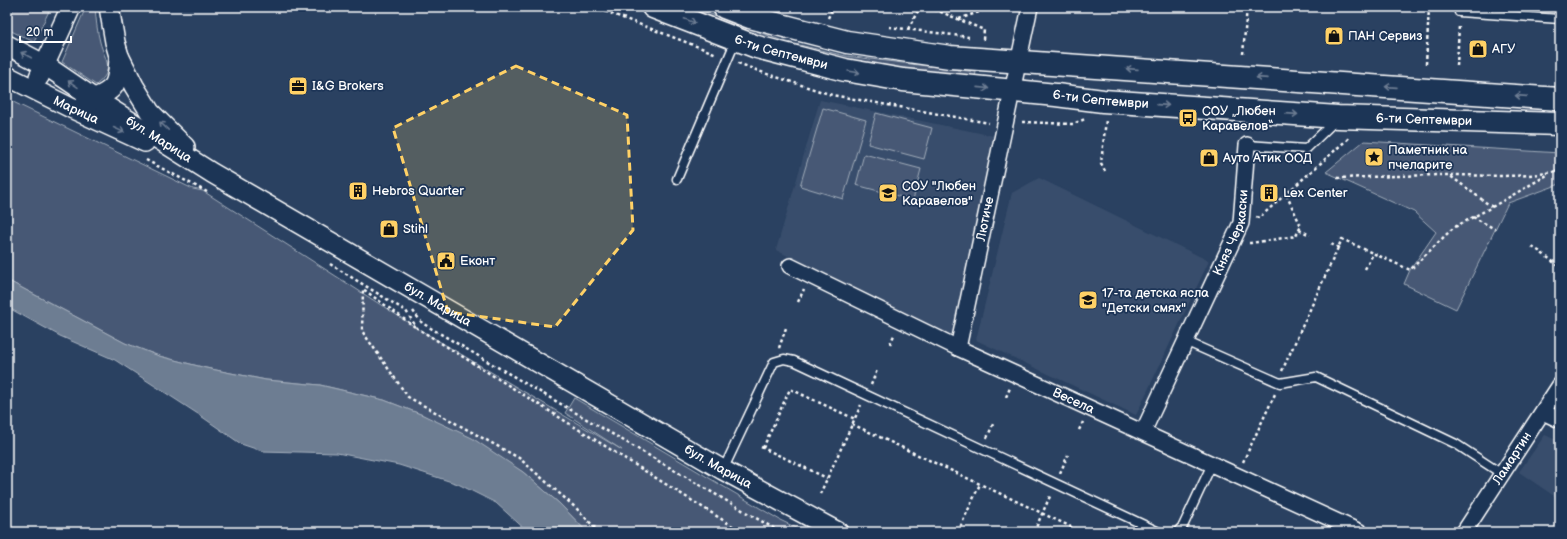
<svg xmlns="http://www.w3.org/2000/svg" width="1567" height="539" font-family="'Balsamiq Sans',sans-serif">
  <rect width="100%" height="100%" fill="#2a4161"/>
  <filter id="ink" filterUnits="userSpaceOnUse"><feTurbulence type="fractalNoise" baseFrequency=".025" numOctaves="2"/><feDisplacementMap in="SourceGraphic" scale="8" xChannelSelector="R" yChannelSelector="G"/><feConvolveMatrix kernelMatrix="1 2 1 2 8 2 1 2 1" color-interpolation-filters="sRGB"/></filter>
  <g filter="url(#ink)">
    <path fill="#394e6c" d="M820,100L994,136L955,340L776,250Z
      M1039,178L1209,261L1136,415L976,340L1012,193Z
      M1545,435L1560,442V500L1519,472Z"/>
    <path fill="#465975" stroke="#a2acba" d="M16,7H51L34,42L7,29V13Z
      M86,7H95C96,19 97,31 100,42C105,61 116,69 96,85L62,62Z
      M678,7H692L783,41L846,56L976,72L975,77L843,61L781,45Z
      M7,99L193,189L203,191L417,328L622,450L565,413L574,398L780,520L805,532H587L560,504L523,472L423,415L384,400L320,385L266,380L206,368L159,356L125,343L7,280Z
      M823,108L866,120L843,199L800,186Z
      M876,113L932,128L924,159L868,144Z
      M1364,141L1560,153V184L1508,203L1456,309L1404,284L1410,270L1436,232L1414,212L1326,172Z
      M864,154L921,169L913,200L856,185Z"/>
    <path fill="#6d7d92" stroke="#a7b1be" d="M7,280L125,343L159,356L206,368L266,380L320,385L384,400L423,415L472,438L523,472L560,504L587,532H528L496,503L458,484L399,465L337,453L262,451L241,444L198,414L115,360L60,336L7,307Z"/>
    <g fill="none" stroke-linecap="round" stroke-linejoin="round">
      <g stroke="#fff" stroke-width="11">
        <path id="service" d="M1459,12L1560,19
          M1247,145L1306,149L1335,121
          M677,179L736,40
          M1185,341L1280,383L1316,377L1456,444L1502,474
          M723,470L774,362L784,359L794,361L1159,532
          M1177,532L1183,526L1212,464"/>
      </g>
      <g stroke="#fff" stroke-width="18">
        <g id="minor">
          <path id="s1" d="M790,266L958,348L1360,532"/>
          <path id="s2" d="M958,348L1003,134L1030,7"/>
          <path d="M1543,412L1560,420"/>
          <path id="s3" d="M1143,432L1241,223L1247,145"/>
          <path id="s4" d="M1464,532L1560,385"/>
        </g>
      </g>
      <g stroke="#fff" stroke-width="22">
        <g id="tertiary">
          <path d="M109,7L115,42L119,56L134,86L150,112L185,147"/>
          <path id="s5" d="M7,45L45,65L95,99L212,173L723,470L838,532"/>
          <path id="s6" d="M7,76L71,108L145,142"/>
          <path d="M39,77L71,7"/>
          <path d="M86,102C116,90 118,87 119,56"/>
        </g>
      </g>
      <g stroke="#fff" stroke-width="25">
        <g id="secondary">
          <path id="s7" d="M653,7L757,47L845,70L903,80L1056,95L1103,101L1338,117L1560,124"/>
          <path d="M724,7L750,17L847,42L950,57L1560,99"/>
        </g>
      </g>
      <path stroke="#fff" stroke-width="2.5" stroke-dasharray="3 3" stroke-linecap="butt" d="M594,7L717,54
        M929,7L984,30L983,39H982
        M1429,10L1447,11
        M828,18L833,7
        M959,19L993,7
        M889,27L969,37
        M908,29L920,7
        M1243,54L1247,7
        M738,63L764,73L832,95L989,123
        M1426,64L1429,7
        M1457,66L1459,25
        M1022,122L1073,124L1085,119
        M146,160L207,192
        M1105,171L1101,163L1106,120
        M1337,178C1375,177 1413,175 1450,175C1483,175 1529,179 1560,170
        M1492,207L1549,174
        M1256,217L1259,218L1350,137
        M1473,217L1495,229
        M1299,230L1310,235
        M1249,243H1251L1296,236L1301,226L1286,194
        M1331,244L1339,248
        M1532,247L1539,251L1560,267
        M330,264L406,311L417,328L742,532
        M1365,269L1373,254
        M798,302L804,289
        M413,311L422,323L780,532
        M415,327L363,289L362,331L408,397L519,458L576,508L599,532
        M890,344L895,333
        M779,348L786,328
        M1282,371L1342,239L1410,270L1453,228L1492,207L1449,175
        M871,385L877,370
        M1006,397L1010,388
        M852,424L1082,532
        M1079,430L1083,422
        M987,438L994,422
        M761,447L827,478
        M763,448L790,389L855,419
        M1243,462L1275,394
        M1060,473L1068,455
        M820,494L861,405
        M958,532L980,484
        M1034,532L1051,494"/>
      <use href="#service" stroke="#1d3557" stroke-width="8"/>
      <use href="#minor" stroke="#1d3557" stroke-width="15"/>
      <use href="#tertiary" stroke="#1d3557" stroke-width="19"/>
      <use href="#secondary" stroke="#1d3557" stroke-width="22"/>
    </g>
    <defs><path id="oneway-shaft" d="M-6 0H5M1.5-3L5.5 0L1.5 3" fill="none" stroke-width="1.6" stroke-linecap="round" stroke-linejoin="round"/></defs>
    <g stroke="#6c7c92">
      <use href="#oneway-shaft" transform="translate(690 21) rotate(22)"/>
      <use href="#oneway-shaft" transform="translate(26 55) rotate(-152)"/>
      <use href="#oneway-shaft" transform="translate(1132 69) rotate(-176)"/>
      <use href="#oneway-shaft" transform="translate(854 72) rotate(9)"/>
      <use href="#oneway-shaft" transform="translate(1262 78) rotate(-176)"/>
      <use href="#oneway-shaft" transform="translate(73 84) rotate(-146)"/>
      <use href="#oneway-shaft" transform="translate(1391 87) rotate(-176)"/>
      <use href="#oneway-shaft" transform="translate(983 88) rotate(6)"/>
      <use href="#oneway-shaft" transform="translate(1521 96) rotate(-176)"/>
      <use href="#oneway-shaft" transform="translate(1163 105) rotate(4)"/>
      <use href="#oneway-shaft" transform="translate(1292 114) rotate(4)"/>
      <use href="#oneway-shaft" transform="translate(164 126) rotate(-136)"/>
      <use href="#oneway-shaft" transform="translate(119 130) rotate(25)"/>
    </g>
  </g>
  <path fill="#ffd166" fill-opacity="0.2" stroke="#ffd166" stroke-width="3" stroke-dasharray="8 5" stroke-linejoin="round" d="M516,66L627,115L633,230L555,327L448,312L393,128Z"/>
  <defs>
    <g id="shop-square" transform="scale(1)"><rect x="-9" y="-9" width="18" height="18" rx="4" fill="#ffd166" stroke="#1d3557"/><path d="M-5-2.5h2.3a2.7 3.5 0 0 1 5.4 0H5L5.5 6h-11ZM-1.5-2.5h3a1.5 2.3 0 0 0-3 0Z" fill="#111"/></g>
    <g id="office-square" transform="scale(1)"><rect x="-9" y="-9" width="18" height="18" rx="4" fill="#ffd166" stroke="#1d3557"/><path d="M-6-3h4V-5.5h4V-3h4V5H-6ZM-1-4.5V-3h2v-1.5ZM-6 0V1H6V0Z" fill="#111"/></g>
    <g id="bus-square" transform="scale(1)"><rect x="-9" y="-9" width="18" height="18" rx="4" fill="#ffd166" stroke="#1d3557"/><path d="M-5-6H5V4H4V6H2V4H-2V6H-4V4H-5ZM-3.5-4V0h7V-4ZM-3.5 1.2v1.5H-2V1.2ZM2 1.2v1.5H3.5V1.2Z" fill="#111"/></g>
    <g id="sight-square" transform="scale(1)"><rect x="-9" y="-9" width="18" height="18" rx="4" fill="#ffd166" stroke="#1d3557"/><path d="M0-6L1.8-2.2L6-1.7L2.9 1.2L3.7 5.4L0 3.3L-3.7 5.4L-2.9 1.2L-6-1.7L-1.8-2.2Z" fill="#111"/></g>
    <g id="building-square" transform="scale(1)"><rect x="-9" y="-9" width="18" height="18" rx="4" fill="#ffd166" stroke="#1d3557"/><path d="M-4-6H4V6H1V3H-1V6H-4ZM-2.5-4.3h1.7v1.8h-1.7ZM.8-4.3h1.7v1.8H.8ZM-2.5-1h1.7V.8h-1.7ZM.8-1h1.7V.8H.8Z" fill="#111"/></g>
    <g id="school-square" transform="scale(1)"><rect x="-9" y="-9" width="18" height="18" rx="4" fill="#ffd166" stroke="#1d3557"/><path d="M0-5L7-2L0 1L-7-2ZM-4 1L0 2.5L4 1V4Q0 6-4 4Z" fill="#111"/></g>
    <g id="civic-square" transform="scale(1)"><rect x="-9" y="-9" width="18" height="18" rx="4" fill="#ffd166" stroke="#1d3557"/><path d="M-.6-6.5H3V-4.5H.6V-3L4-1V1h2V6H-6V1h2V-1L-.6-3ZM-1.2 2.5V6h2.4V2.5Z" fill="#111"/></g>
  </defs>
  <g fill-rule="evenodd">
    <use href="#shop-square" x="1334" y="36"/>
    <use href="#shop-square" x="1478" y="49"/>
    <use href="#office-square" x="298" y="86"/>
    <use href="#bus-square" x="1188" y="118"/>
    <use href="#sight-square" x="1374" y="157"/>
    <use href="#shop-square" x="1209" y="158"/>
    <use href="#building-square" x="358" y="191"/>
    <use href="#school-square" x="888" y="193"/>
    <use href="#building-square" x="1269" y="193"/>
    <use href="#shop-square" x="389" y="229"/>
    <use href="#civic-square" x="446" y="261"/>
    <use href="#school-square" x="1088" y="300"/>
  </g>
  <g text-anchor="middle" dominant-baseline="central" stroke-width="3.5" stroke-linejoin="round" paint-order="stroke">
    <g font-size="13" fill="#fff" stroke="#1d3557" text-anchor="start">
      <text x="1348" y="36">ПАН Сервиз</text>
      <text x="1492" y="49">АГУ</text>
      <text x="312" y="86">I&amp;G Brokers</text>
      <text x="1202" y="111">СОУ „Любен<tspan x="1202" dy="15">Каравелов“</tspan></text>
      <text x="1388" y="150">Паметник на<tspan x="1388" dy="15">пчеларите</tspan></text>
      <text x="1223" y="158">Ауто Атик ООД</text>
      <text x="902" y="186">СОУ "Любен<tspan x="902" dy="15">Каравелов"</tspan></text>
      <text x="372" y="191">Hebros Quarter</text>
      <text x="1283" y="193">Lex Center</text>
      <text x="403" y="229">Stihl</text>
      <text x="460" y="261">Еконт</text>
      <text x="1102" y="293">17-та детска ясла<tspan x="1102" dy="15">"Детски смях"</tspan></text>
    </g>
    <g font-size="13" fill="#fff" stroke="#1d3557">
      <text stroke="none"><textPath href="#s7" startOffset="136">6-ти Септември</textPath></text>
      <text stroke="none"><textPath href="#s7" startOffset="460">6-ти Септември</textPath></text>
      <text stroke="none"><textPath href="#s6" startOffset="77">Марица</textPath></text>
      <text stroke="none"><textPath href="#s7" startOffset="784">6-ти Септември</textPath></text>
      <text stroke="none"><textPath href="#s5" startOffset="179">бул. Марица</textPath></text>
      <text stroke="none"><textPath href="#s2" startOffset="132">Лютиче</textPath></text>
      <text stroke="none"><textPath href="#s3" startOffset="219">Княз Черкаски</textPath></text>
      <text stroke="none"><textPath href="#s5" startOffset="503">бул. Марица</textPath></text>
      <text stroke="none"><textPath href="#s1" startOffset="314">Весела</textPath></text>
      <text stroke="none"><textPath href="#s4" startOffset="88">Ламартин</textPath></text>
      <text stroke="none"><textPath href="#s5" startOffset="827">бул. Марица</textPath></text>
    </g>
  </g>
  <rect width="1567" height="539" fill="none" stroke="#1d3557" stroke-width="24"/>
  <rect x="12" y="12" width="1543" height="515" fill="none" stroke="#fff" stroke-width="1.5" filter="url(#ink)"/>
  <path d="M20 36v6h51v-6" fill="none" stroke="#ffffff" stroke-width="2"/>
  <text x="26" y="36" font-size="12" fill="#ffffff" stroke="#1d3557" stroke-width="3" paint-order="stroke">20 m</text>
</svg>
